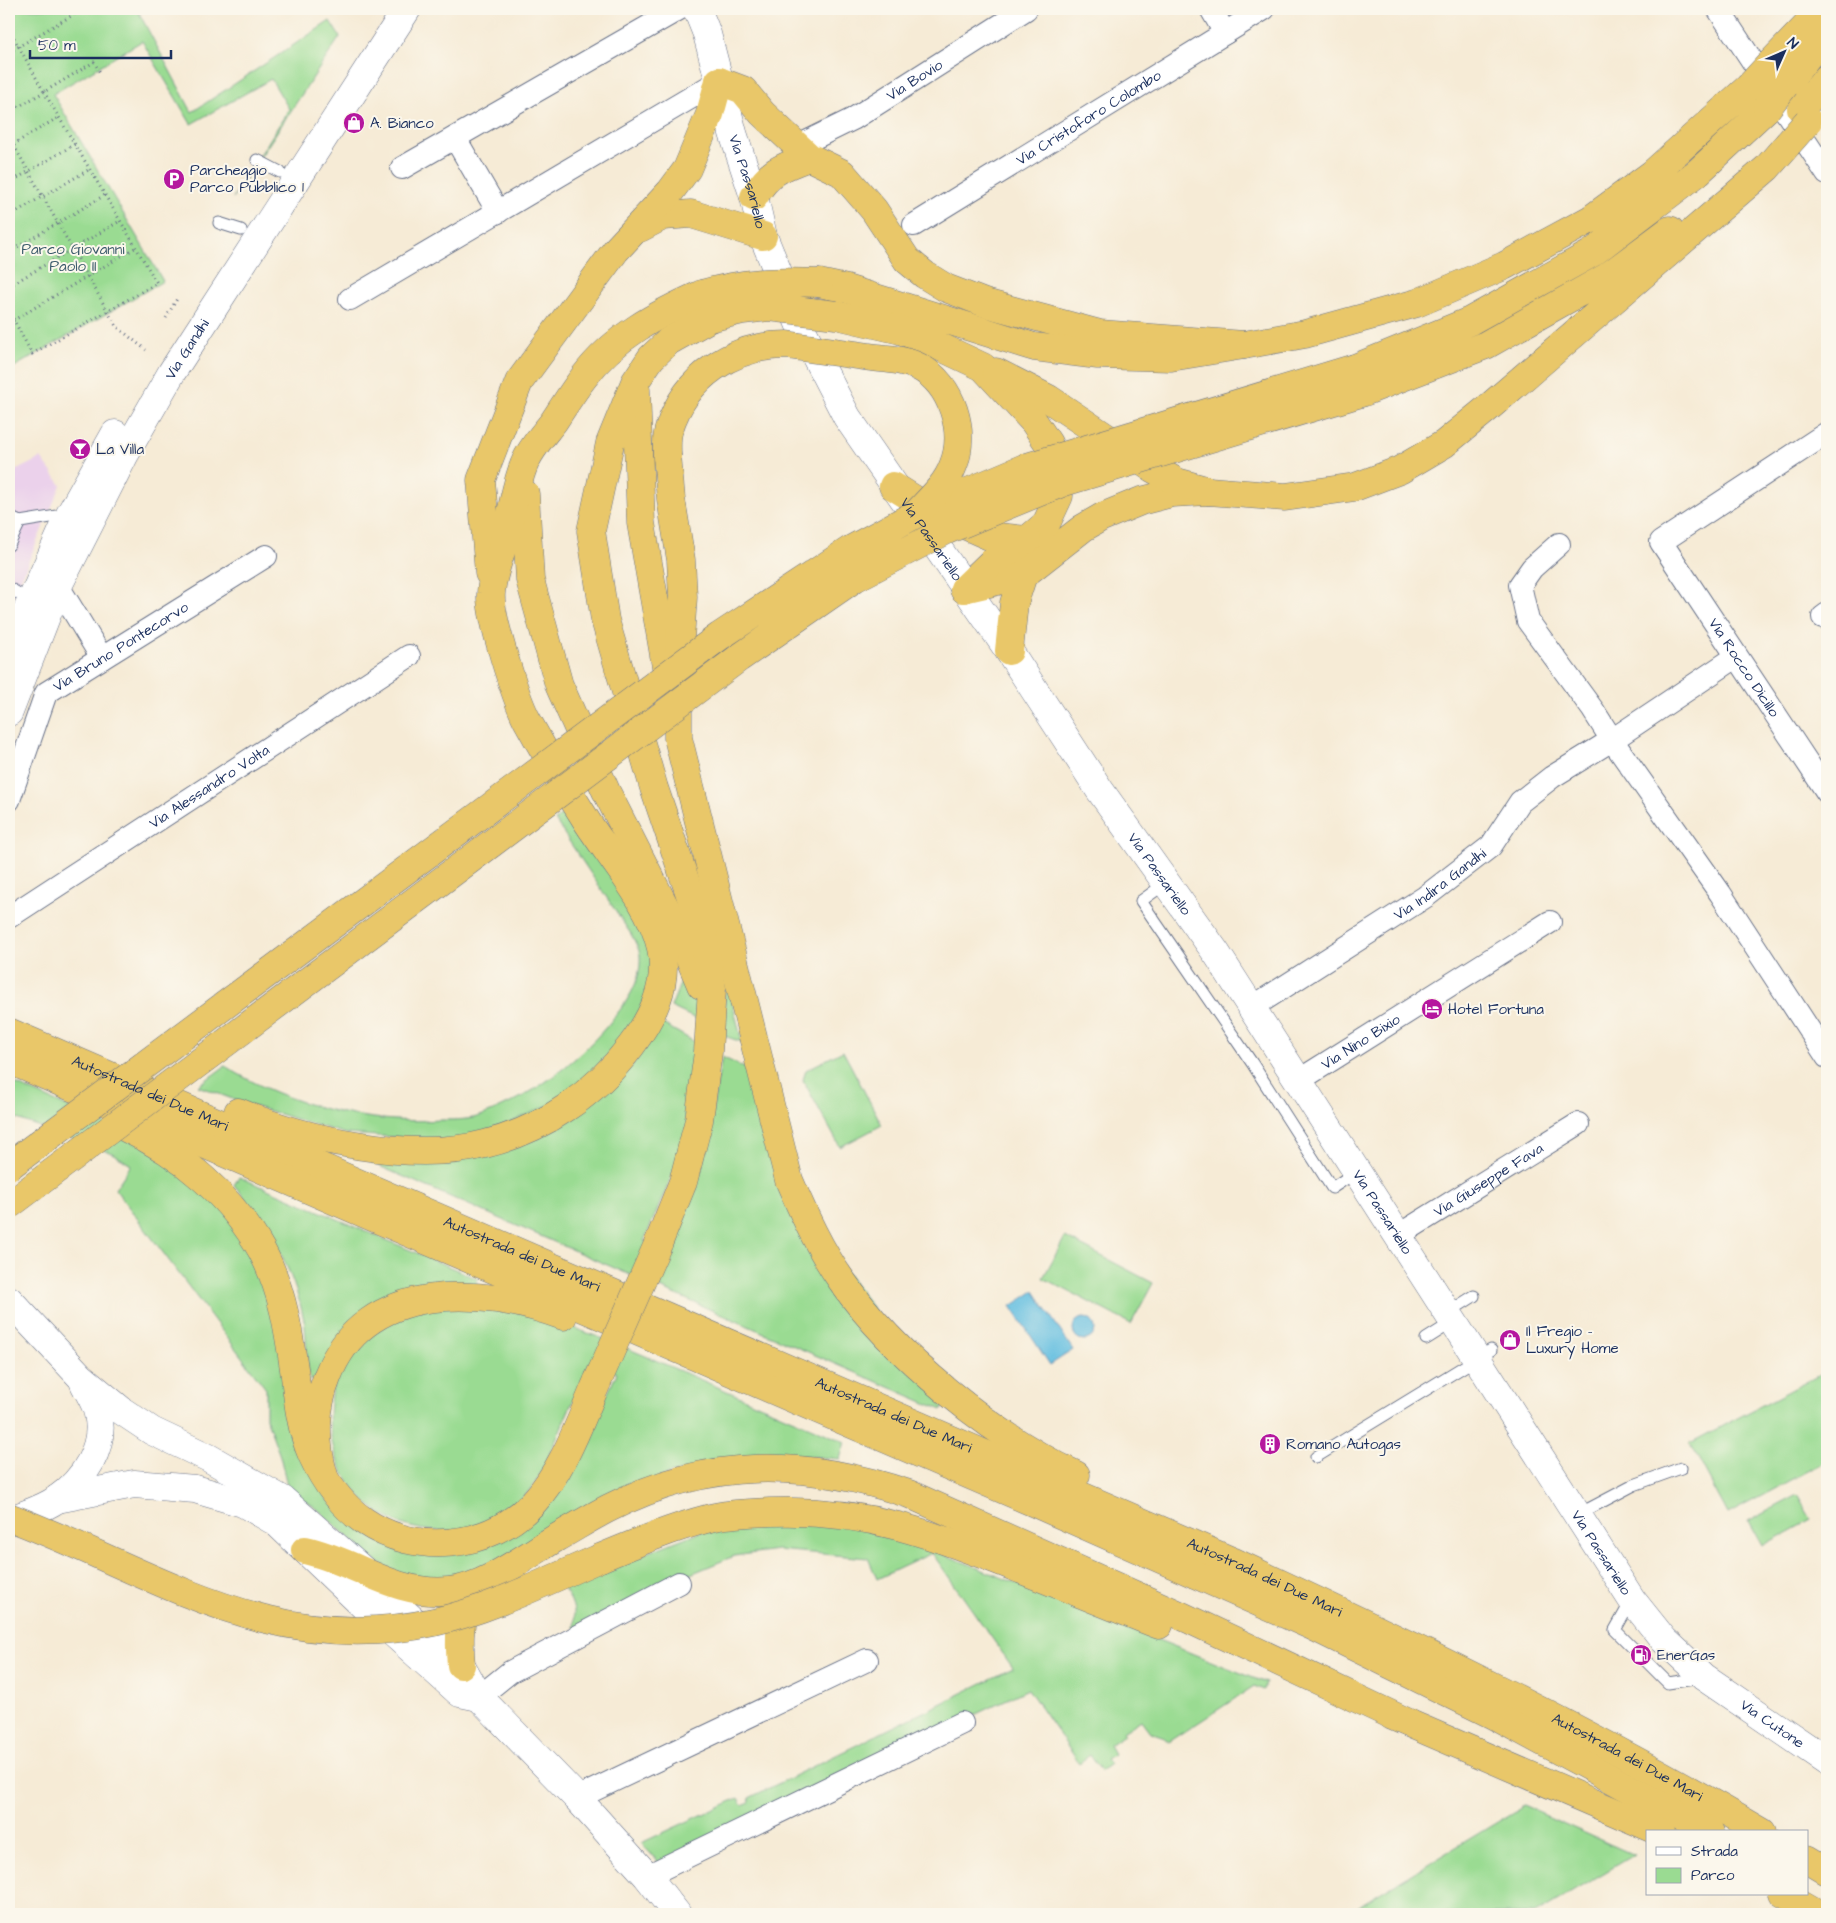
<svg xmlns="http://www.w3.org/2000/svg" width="1836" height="1923" font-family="'Architects Daughter',sans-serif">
  <rect width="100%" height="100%" fill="#fbf7ec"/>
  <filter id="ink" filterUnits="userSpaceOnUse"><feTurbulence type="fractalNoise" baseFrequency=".02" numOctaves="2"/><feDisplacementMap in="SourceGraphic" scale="10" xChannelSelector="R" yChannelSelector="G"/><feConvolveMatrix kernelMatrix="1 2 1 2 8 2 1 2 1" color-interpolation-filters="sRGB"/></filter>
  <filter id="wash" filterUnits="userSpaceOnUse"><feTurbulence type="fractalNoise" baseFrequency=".0096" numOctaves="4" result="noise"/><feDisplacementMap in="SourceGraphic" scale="20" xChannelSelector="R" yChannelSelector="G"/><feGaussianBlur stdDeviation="1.12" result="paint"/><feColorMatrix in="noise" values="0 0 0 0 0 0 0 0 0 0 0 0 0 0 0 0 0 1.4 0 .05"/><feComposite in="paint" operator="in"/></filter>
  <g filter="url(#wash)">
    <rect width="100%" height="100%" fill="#f6ebd6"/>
    <path fill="#ebd1eb" d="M41,458L61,485L9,607V474Z"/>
    <path fill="#9adb92" stroke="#5a8578" d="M9,9H146L139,13L192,112L330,21L340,37L233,198L289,109L271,79L191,124L142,41L53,94L163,281L9,370Z
      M562,815L631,901L655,945L641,1022L551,1112L459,1141L346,1134L243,1103L198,1086L225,1066C288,1106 368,1125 442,1120C455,1120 471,1120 483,1115C533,1096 573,1065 608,1025C625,1004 642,984 640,955C639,948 634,940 631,934L555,820Z
      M685,962L698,988L700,1021L671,1007L682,979Z
      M725,971L742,1042L724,1036Z
      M663,1024L700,1045L695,1101L676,1166L644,1241L669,1251L702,1166L722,1057L751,1071L778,1179L944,1405L942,1410L372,1163L370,1160L432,1158L630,1068Z
      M843,1051L882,1125L840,1147L803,1080L806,1070Z
      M9,1081C94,1120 182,1149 242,1226C265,1257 279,1294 285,1332C298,1408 289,1488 368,1532C389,1544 413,1552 437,1553C498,1553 533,1525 566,1476H569L617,1373L590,1362C579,1387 568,1412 557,1437C548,1456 542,1476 528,1492C506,1517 475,1532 442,1531C320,1531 285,1362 397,1314C425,1303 455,1306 484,1308C494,1308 505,1307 515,1309C526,1311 538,1316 549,1320C585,1331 620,1345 655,1360C718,1387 782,1415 845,1442L840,1459L805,1456L737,1459L669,1474L614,1495L489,1568L459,1580L434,1584L397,1575L370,1557L316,1508L288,1489L280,1456L266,1418V1389L115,1189L131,1165L112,1153L9,1116Z
      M239,1177L478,1279L476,1286H438L311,1381C306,1373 307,1334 304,1320C293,1268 268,1224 234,1185Z
      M1065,1237L1153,1283L1131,1324L1043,1278Z
      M1827,1371V1461L1728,1514L1690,1443Z
      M1797,1495L1811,1519L1762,1546L1748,1521Z
      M849,1524L933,1550L1266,1683L1264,1690L1254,1686L1169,1742L1162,1736L1150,1732L1141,1720L1123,1732L1125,1735L1109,1745L1114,1754L1106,1759L1110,1764L1101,1771L1090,1755L1079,1763L1028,1689L662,1866L641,1843L738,1798L742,1805L750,1802L749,1798L1013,1668L932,1553L877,1579L868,1558L777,1550L734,1556L688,1575L574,1628C576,1611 573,1599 561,1586L715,1526Z
      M1524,1806L1634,1855L1535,1914H1345Z"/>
    <path fill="#62bee0" stroke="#3e769f" d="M1034,1291L1073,1350L1050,1365L1011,1306Z
      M1073 1329a11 11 0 1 1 22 0a11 11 0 1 1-22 0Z"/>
  </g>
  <g filter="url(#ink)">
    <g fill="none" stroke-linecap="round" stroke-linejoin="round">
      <g stroke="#687188" stroke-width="13">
        <path id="service" d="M257,160L280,172
          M219,223L241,230
          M9,517L20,522L69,514
          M9,545L20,522
          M9,588L31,601
          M1166,883L1141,901L1252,1063L1332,1188L1356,1172
          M1447,1313L1474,1296
          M1426,1339L1453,1322
          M1316,1457L1491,1350
          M1577,1515L1634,1485L1681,1468
          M1632,1600L1615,1630L1668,1683L1701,1678"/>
      </g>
      <g stroke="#687188" stroke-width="24">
        <g id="minor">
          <path d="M1211,9L1225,33"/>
          <path d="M1718,9L1827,174"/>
          <path d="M455,138L498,212"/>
          <path id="s1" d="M798,146L853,119L1026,9"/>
          <path d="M402,168L679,9"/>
          <path id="s2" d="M914,225L1264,9"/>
          <path d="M350,299L719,81"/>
          <path id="s3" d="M1827,433L1661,542L1827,792"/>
          <path d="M1559,544L1532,568L1520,585L1528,621L1593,710L1612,740L1720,893L1827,1057"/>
          <path d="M58,586L102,658"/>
          <path d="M1823,617L1827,614"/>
          <path id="s4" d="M9,800L46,693L266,556"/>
          <path id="s5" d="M9,917L409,656"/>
          <path id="s6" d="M1251,1008L1425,897L1491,846L1520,802L1552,777L1612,740L1736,657"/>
          <path id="s7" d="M1298,1081L1550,922"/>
          <path id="s8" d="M1399,1235L1578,1124"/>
          <path d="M479,1697L510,1672L679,1583"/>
          <path d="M577,1798L867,1660"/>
          <path d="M647,1876L962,1723"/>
        </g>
      </g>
      <g stroke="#687188" stroke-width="29">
        <g id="tertiary">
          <path id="s9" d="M697,9L707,34L733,133L754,197L763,236L801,328L847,417L1009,651L1099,789L1217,954L1632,1600L1664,1640L1704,1677L1827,1761"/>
          <path d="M9,651L70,514L115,434"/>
          <path id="s10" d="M9,712L58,586L125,454L172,372L407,9"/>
          <path d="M9,1300L81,1377L122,1411L152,1431L209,1458L283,1500L366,1573L391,1600L461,1665L479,1697L577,1798L647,1876L677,1914"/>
          <path d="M57,1499L134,1484L195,1489L243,1503L276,1522L370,1612L460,1693L479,1697"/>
          <path d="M9,1521C24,1514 44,1509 57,1499C83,1481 106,1447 98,1414C96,1403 88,1392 84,1383"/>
        </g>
      </g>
      <g stroke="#687188" stroke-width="29">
        <path id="trunk" d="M1770,64L1823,9
          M719,81L743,90L762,113L809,157L842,173L874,210L907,260L925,275L946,288L985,303L1100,334L1244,345L1305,334L1417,303L1504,266L1591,219L1652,174L1749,87
          M1785,85L1827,32
          M1801,109L1827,78
          M754,197C769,171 782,167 809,157
          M1355,368L1470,321L1592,253L1697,173L1767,108
          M1364,392L1486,345L1607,277L1670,230
          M964,589L1023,575L1083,528L1102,517L1141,501L1172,493L1209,491L1285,497L1355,487L1400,470L1444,444L1488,408L1767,168L1787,145
          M1009,651L1014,603L1023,575"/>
      </g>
      <g stroke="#687188" stroke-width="29">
        <g id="motorway">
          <path d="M640,228L663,216L691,214L763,236"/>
          <path d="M819,283L847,289L1034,347L1098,355L1171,357L1244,345"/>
          <path d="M836,315L900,330L928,341L983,367L1034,422L1048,443L1058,465L1059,496L1046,524L1027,540L993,561L964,589"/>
          <path d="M996,372L1049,399L1152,468L1177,482L1209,491"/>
          <path d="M636,390L641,523L667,672"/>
          <path d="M667,456L671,499L681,560L683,597L678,666V738L789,1180C804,1215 820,1250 842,1281C893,1355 994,1437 1076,1475"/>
          <path d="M893,486L935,512L989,536L1027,540"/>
          <path d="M525,494L530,580L559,685L606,791L682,940L701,985"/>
          <path d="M489,573L481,480L519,382L616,250L670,192L687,169L710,114L719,81"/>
          <path id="s11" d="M9,1032L1232,1561C1412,1645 1591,1731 1762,1832"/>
          <path d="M9,1060L1032,1502L1312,1626L1493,1715L1710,1832"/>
          <path d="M238,1112C305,1140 413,1163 485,1144C543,1130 595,1094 631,1046C652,1018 669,985 661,948C652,905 612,860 588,823C567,790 546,755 527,720C516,699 489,615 491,593C492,574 501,554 506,535C512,512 515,487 524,465C530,449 544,434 554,421C564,406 573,391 584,377C614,337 657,314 702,294"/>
          <path d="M126,1128C182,1154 232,1197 262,1251C283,1290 289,1333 295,1376C298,1403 301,1430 312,1455C324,1481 341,1505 364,1521C416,1556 488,1549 532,1504C564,1470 580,1421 598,1380"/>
          <path d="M658,1244L683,1182L699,1120L708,1052L712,988L703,933L654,788L605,620L591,531L610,443L635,382L651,358L669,341L710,318"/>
          <path d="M324,1476C314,1441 314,1409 328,1375C365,1280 483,1286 563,1316"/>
          <path d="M305,1550C356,1561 394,1596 449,1591C484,1588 526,1556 556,1538C574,1528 591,1517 609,1508C709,1457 804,1459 909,1494L1182,1616L1409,1723"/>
          <path d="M600,1558C636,1543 672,1528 710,1518C729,1513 750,1513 770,1512C867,1508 934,1535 1022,1570C1067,1588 1113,1607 1159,1625"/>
          <path d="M461,1665C459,1642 458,1614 472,1594"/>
          <path d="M1392,1716L1661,1832"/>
          <path d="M1807,1859L1827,1871"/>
          <path d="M1783,1894L1818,1914"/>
        </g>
      </g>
      <path stroke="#687188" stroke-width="3" stroke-dasharray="1 4" stroke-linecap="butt" d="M52,9L53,11L56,9
        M9,29L44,92L94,62L101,74
        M9,52L83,9
        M9,112L44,92L157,283L32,354L9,311
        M9,137L116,326L146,350
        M9,147L59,117
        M9,183L75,144
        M9,216L90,169
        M9,252L105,195
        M9,286L120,221
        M166,318L178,297
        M9,323L135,248"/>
      <use href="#service" stroke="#fff" stroke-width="11"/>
      <use href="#minor" stroke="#fff" stroke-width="22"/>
      <use href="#tertiary" stroke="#fff" stroke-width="28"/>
      <use href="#trunk" stroke="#e9c769" stroke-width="28"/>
      <use href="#motorway" stroke="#e9c769" stroke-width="28"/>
      <g stroke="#687188" stroke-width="29" stroke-linecap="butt">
        <path id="trunk-bridge" d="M1749,87L1770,64
          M1767,108L1785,85
          M1787,145L1808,121
          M9,1166L720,636L850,550L916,514L1024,468L1355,368
          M9,1205L739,658L855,578L947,530L1064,482L1364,392"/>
      </g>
      <g stroke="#687188" stroke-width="29" stroke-linecap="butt">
        <path id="motorway-bridge" d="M702,294C743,282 776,281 819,283
          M710,318L743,310L769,307L836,315
          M667,456C667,447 666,437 669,429C686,376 733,345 787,345C815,349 842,353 870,357C886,359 904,359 919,367C952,384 967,432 953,466C946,485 930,499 916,514
          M598,1380L658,1244
          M9,1517C152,1571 272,1659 434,1622C492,1609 546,1581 600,1558"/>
      </g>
      <use href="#trunk-bridge" stroke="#e9c769" stroke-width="28"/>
      <use href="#motorway-bridge" stroke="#e9c769" stroke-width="28"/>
    </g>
  </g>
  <defs>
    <g id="shop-disc" transform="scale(1.125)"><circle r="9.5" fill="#b5179e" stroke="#fbf7ec"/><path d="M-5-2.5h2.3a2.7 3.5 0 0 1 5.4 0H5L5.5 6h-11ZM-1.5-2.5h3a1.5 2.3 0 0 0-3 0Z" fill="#fff"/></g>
    <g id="parking-disc" transform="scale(1.125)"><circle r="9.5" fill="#b5179e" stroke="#fbf7ec"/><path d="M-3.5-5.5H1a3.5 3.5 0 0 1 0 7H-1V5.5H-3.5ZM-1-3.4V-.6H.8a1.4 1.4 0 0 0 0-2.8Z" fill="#fff"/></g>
    <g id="bar-disc" transform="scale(1.125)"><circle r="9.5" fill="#b5179e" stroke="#fbf7ec"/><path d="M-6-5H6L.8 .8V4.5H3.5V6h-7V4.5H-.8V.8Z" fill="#fff"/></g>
    <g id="hotel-disc" transform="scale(1.125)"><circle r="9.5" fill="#b5179e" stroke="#fbf7ec"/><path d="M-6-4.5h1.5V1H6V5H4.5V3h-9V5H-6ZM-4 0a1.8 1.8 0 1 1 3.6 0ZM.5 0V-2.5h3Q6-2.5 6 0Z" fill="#fff"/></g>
    <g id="building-disc" transform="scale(1.125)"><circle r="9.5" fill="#b5179e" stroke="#fbf7ec"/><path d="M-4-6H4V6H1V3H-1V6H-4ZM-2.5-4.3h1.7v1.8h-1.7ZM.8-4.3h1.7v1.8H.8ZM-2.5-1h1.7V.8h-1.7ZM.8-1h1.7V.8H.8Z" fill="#fff"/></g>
    <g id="fuel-disc" transform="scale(1.125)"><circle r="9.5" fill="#b5179e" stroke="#fbf7ec"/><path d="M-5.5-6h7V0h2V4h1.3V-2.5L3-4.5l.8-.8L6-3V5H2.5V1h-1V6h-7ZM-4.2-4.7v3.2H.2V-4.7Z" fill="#fff"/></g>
  </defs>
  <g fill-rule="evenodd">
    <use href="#shop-disc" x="354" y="123"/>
    <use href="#parking-disc" x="174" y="179"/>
    <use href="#bar-disc" x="80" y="449"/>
    <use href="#hotel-disc" x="1432" y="1009"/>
    <use href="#shop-disc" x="1510" y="1340"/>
    <use href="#building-disc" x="1270" y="1444"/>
    <use href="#fuel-disc" x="1641" y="1655"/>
  </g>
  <g text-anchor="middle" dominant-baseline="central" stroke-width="4" stroke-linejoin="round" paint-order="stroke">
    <g font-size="15" fill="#1b2f5e" stroke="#fbf7ec">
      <text stroke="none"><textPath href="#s1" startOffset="134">Via Bovio</textPath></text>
      <text stroke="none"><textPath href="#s2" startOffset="205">Via Cristoforo Colombo</textPath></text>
      <text stroke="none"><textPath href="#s9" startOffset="180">Via Passariello</textPath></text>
      <text stroke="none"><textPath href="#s10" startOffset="405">Via Gandhi</textPath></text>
      <text stroke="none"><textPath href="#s9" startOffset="585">Via Passariello</textPath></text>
      <text stroke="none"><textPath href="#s4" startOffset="201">Via Bruno Pontecorvo</textPath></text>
      <text stroke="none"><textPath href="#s3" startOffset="349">Via Rocco Dicillo</textPath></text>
      <text stroke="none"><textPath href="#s5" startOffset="239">Via Alessandro Volta</textPath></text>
      <text stroke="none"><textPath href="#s9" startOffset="990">Via Passariello</textPath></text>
      <text stroke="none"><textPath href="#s6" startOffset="226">Via Indira Gandhi</textPath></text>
      <text stroke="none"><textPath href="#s7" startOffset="74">Via Nino Bixio</textPath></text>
      <text stroke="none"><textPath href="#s11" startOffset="154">Autostrada dei Due Mari</textPath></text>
      <text stroke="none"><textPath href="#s8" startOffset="105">Via Giuseppe Fava</textPath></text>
      <text stroke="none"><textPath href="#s9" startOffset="1395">Via Passariello</textPath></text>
      <text stroke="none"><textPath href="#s11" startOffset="559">Autostrada dei Due Mari</textPath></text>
      <text stroke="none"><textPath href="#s11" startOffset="964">Autostrada dei Due Mari</textPath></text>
      <text stroke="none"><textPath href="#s9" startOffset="1800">Via Passariello</textPath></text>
      <text stroke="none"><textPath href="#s11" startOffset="1369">Autostrada dei Due Mari</textPath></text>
      <text stroke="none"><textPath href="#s9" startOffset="2045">Via Cutone</textPath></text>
      <text stroke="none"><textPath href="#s11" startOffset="1774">Autostrada dei Due Mari</textPath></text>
    </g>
    <g font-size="15" fill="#1b2f5e" stroke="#fbf7ec" text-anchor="start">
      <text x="370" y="123">A. Bianco</text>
      <text x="190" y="170">Parcheggio<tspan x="190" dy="17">Parco Pubblico 1</tspan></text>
      <text x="96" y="449">La Villa</text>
      <text x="1448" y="1009">Hotel Fortuna</text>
      <text x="1526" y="1331">Il Fregio -<tspan x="1526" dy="17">Luxury Home</tspan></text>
      <text x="1286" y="1444">Romano Autogas</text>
      <text x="1657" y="1655">EnerGas</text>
    </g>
    <g font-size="15" fill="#3b5a6b" stroke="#fbf7ec">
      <text x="73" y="249">Parco Giovanni<tspan x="73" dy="17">Paolo II</tspan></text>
    </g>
  </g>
  <rect width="1836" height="1923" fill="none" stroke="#fbf7ec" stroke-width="30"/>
  <rect x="1646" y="1830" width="162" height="65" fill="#fbf7ec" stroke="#a1a7b3"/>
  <rect x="1656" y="1847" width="25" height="8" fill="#ffffff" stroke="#a1a7b3"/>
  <text x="1691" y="1856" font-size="15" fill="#1b2f5e">Strada</text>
  <rect x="1656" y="1868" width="25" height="15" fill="#9adb92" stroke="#a1a7b3"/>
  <text x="1691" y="1880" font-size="15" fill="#1b2f5e">Parco</text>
  <g transform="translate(1784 52) rotate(45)" stroke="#fbf7ec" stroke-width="4" paint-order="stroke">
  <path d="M0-4L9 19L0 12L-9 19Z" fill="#1b2f5e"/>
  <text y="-8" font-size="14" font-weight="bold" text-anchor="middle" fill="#1b2f5e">N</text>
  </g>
  <path d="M30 50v8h141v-8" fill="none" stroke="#1b2f5e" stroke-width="2.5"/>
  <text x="38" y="50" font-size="15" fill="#1b2f5e" stroke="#fbf7ec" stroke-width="4" paint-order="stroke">50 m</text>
</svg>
